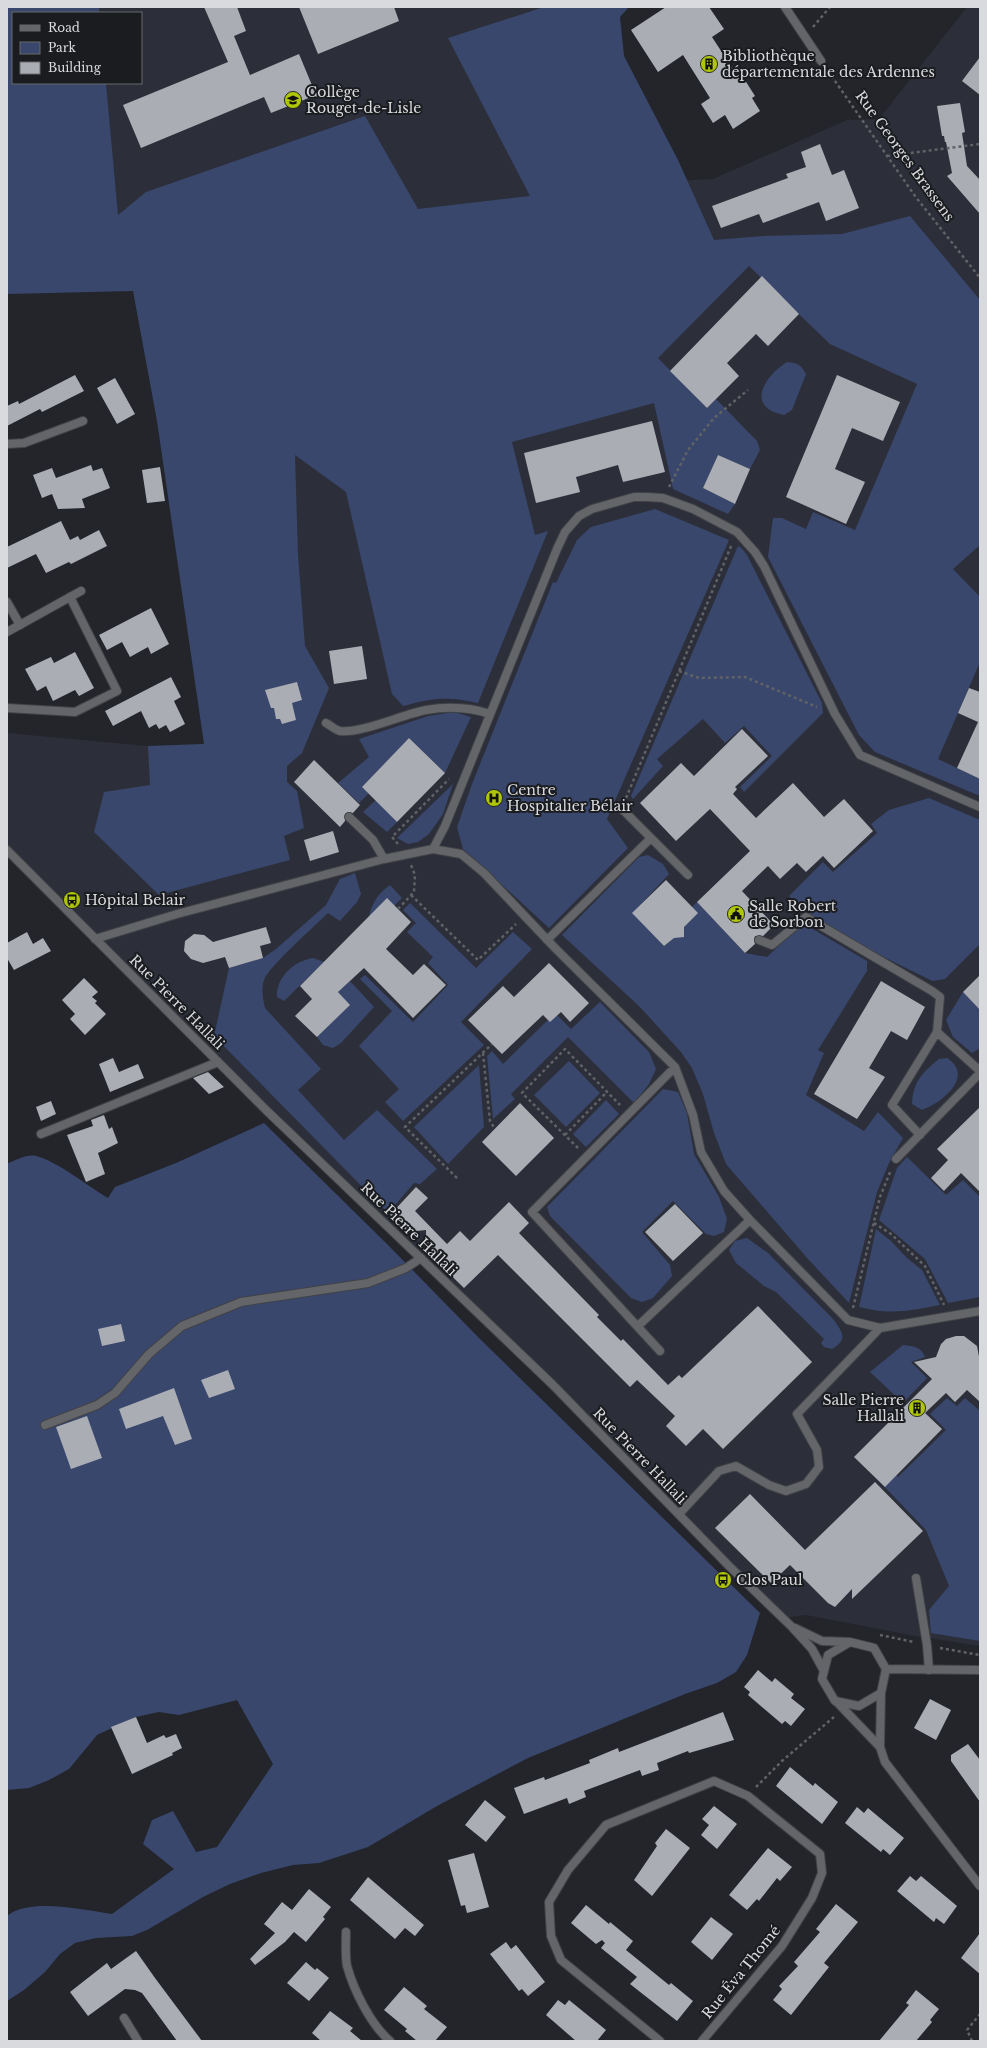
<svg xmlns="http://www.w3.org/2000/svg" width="987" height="2048" font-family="'Libre Baskerville',serif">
  <rect width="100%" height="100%" fill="#23252a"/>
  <path fill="#2c2f39" d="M99,7H544L527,188L713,179L847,120L879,119L967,7H980V1646L910,1635L806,1615L783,1618L7,850V733L148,746L204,744L186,570L126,208L117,216L106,83H141V13H99Z"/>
  <path fill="#39476d" d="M7,7H99V13H13V83H106L118,215L146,192L365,116L418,209L530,196L448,38L544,7H629L620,17L624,56L678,160L714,240L763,236L842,234L910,216L980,300V545L953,569L980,597V662L938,759L980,779V796L875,752L859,735L768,557L773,518H782L806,529L813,512L855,530L917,384L830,344L749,266L658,358L707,408L716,399L757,441L760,450L750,469L718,455L703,488L735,504L728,514L673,489L654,403L512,442L535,535L548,531L478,703C447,696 432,698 403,706L392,694L346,492L295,455L298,555L305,646L329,688L302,753L287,766V782L297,791L304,828L284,836L290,860L159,895L94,832L104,792L150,785L148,746L204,744L157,421L133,291L7,294Z
    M787,362C798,363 801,365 806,374L792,410L784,415C745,408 764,376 787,362Z
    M655,509L729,540L607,819L628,848L549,928L463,849L457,827L472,784L553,582L556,583L577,540L591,527Z
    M738,546C746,550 750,561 754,569L822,703L823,713L744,792L740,787L772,756L744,726L725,743L703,719L657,759L663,766L633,799L631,796Z
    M454,712L471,717L445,773L409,738L362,787L369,793L359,803L338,783L369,757L359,739L428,716Z
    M453,784L443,814L429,834L418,842L408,844L397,838Z
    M378,798L382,806L397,822L387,832L363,812Z
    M929,798L980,820V944L945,979L932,981C884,956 829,934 789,896L823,862L833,872L877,833L871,824L889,810Z
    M648,855L663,864L669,874L633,913L664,946L684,927L687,912L697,902L745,953L767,957L801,925L811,928L867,961V971L818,1050L824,1053L806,1095L864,1131L878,1112L903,1138L889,1163L877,1192L849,1303L808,1259L726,1164L714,1133L703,1094L692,1068L681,1052L639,1006L562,935L639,857Z
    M355,873L361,894L357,902L340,921L328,913C315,926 269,966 264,980C261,989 263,999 265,1008L321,1069L298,1090L344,1140L377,1110L437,1169L420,1184L414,1183L388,1213L214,1036L229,968L263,958L276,949L326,905L340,879Z
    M390,885L402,898L394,906L369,916C373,901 378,894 390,885Z
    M410,903L476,968L513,932L532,949L461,1022L484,1045L403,1121L385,1102L399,1089L359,1046L392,1011L360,979L365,975L413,1022L448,985L428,963L433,957L407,932L416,923L403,910Z
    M313,958L324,962L284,1001L277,997C276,977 294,961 313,958Z
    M350,981L374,1007L341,1043L333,1048L323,1045L317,1037L349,1005L338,992Z
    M963,992L980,1010V1048L972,1053L953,1037L946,1020Z
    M600,1002L649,1052L656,1069L649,1084L634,1103L568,1037L511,1094L515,1099L493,1119L487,1056L492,1051L503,1064L555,1013L571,1029Z
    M947,1058C975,1076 942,1103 922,1110L912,1104C913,1081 922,1073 939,1059Z
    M569,1061L600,1093L566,1127L534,1095Z
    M479,1065L484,1127L448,1164L414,1127Z
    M663,1089L678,1092L687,1113L694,1154L719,1197L727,1219L724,1232L714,1236L706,1234L673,1201L642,1232L670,1265L672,1276L653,1298L642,1302L631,1298L550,1216L547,1207Z
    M606,1100L619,1114L586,1147L573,1134Z
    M264,1123L388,1245L480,1339L760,1613L747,1655L736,1672L717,1683L685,1694L528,1758L437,1806L368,1847L319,1863L293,1865L261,1873L230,1884L203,1897L147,1930L132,1936L96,1938L75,1943L60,1954L45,1972L24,1990L7,2001V1916C29,1897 85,1910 112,1914L174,1869L143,1844L152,1820L173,1811L196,1852L217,1847L273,1764L237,1700L179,1715L159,1712L136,1717L97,1735L69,1769L49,1780L29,1788L7,1790V1164C15,1160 28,1154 36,1156C57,1161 89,1187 108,1198L115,1187L176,1163Z
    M907,1157L946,1195L963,1180L980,1197V1297L948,1303L925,1259L879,1220L897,1168Z
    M876,1229L891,1241L907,1258L922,1270L940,1305C908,1311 891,1315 859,1307Z
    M747,1238L768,1253L834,1320C843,1333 848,1340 832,1349L824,1347L821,1343L824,1339L776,1292L764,1286L736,1263L729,1250L735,1241Z
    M903,1345C914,1346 921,1347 925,1357L911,1362L927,1378L903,1403L870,1372Z
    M947,1398L957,1406L965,1398L980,1411V1641L931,1633L929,1610L949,1586L926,1530L877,1479L889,1468L898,1477L946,1430L930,1414Z"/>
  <path fill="#aaadb3" d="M204,7H237L246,31L234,36L250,75L299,54L316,95L271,113L264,97L141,148L123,105L228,62Z
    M299,7H394L399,21L318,54Z
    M666,7H709L724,29L712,37L740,80L743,77L755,96L752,98L760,111L733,129L725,115L713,123L701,104L710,98L683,55L658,72L631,30Z
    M980,57V95L962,81Z
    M960,103L965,132L962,133L967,166L980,180V214L947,176L952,173L946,142H945L944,136H942L937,106Z
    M820,144L832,175L844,170L859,208L826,221L819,202L763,223L759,214L721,228L712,206L788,178L786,174L806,167L801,152Z
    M762,276L799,314L768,346L756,334L727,363L739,376L707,408L670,371Z
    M75,375L84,391L42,412L40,409L7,426V406L18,401L19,404Z
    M837,375L900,402L883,441L852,428L835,469L865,482L846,524L786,497Z
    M115,378L135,414L117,424L97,388Z
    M652,421L665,472L623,482L618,465L576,477L580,492L536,503L524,453Z
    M718,455L750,469L735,504L703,488Z
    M91,465L93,471L102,468L110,488L82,499L85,508L58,509L52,494L42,498L33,475L52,468L56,478Z
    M160,467L165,501L147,503L142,470Z
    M61,521L70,540L78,536L80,540L99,530L107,546L71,564L69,562L46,573L36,554L7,568V547Z
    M151,608L169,644L151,654L148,647L130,657L122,642L107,650L99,635Z
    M362,646L367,679L334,684L329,651Z
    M75,652L94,688L79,696L75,690L53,701L46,686L37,691L25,669L51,657L54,663Z
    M171,677L181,697L174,701L185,724L170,732L166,725L159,729L156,724L149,728L141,711L113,726L105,711Z
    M297,682L302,700L292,703L296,720L282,724L280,719H276L274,708H271L265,690Z
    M969,688L980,692V779L957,768L978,722L958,713Z
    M742,729L768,756L735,787L737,789L733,794L756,818L793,783L824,817L844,799L873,831L834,868L823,856L806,872L797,863L780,879L768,866L742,891L774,925L763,936H755L754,940L755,944L745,953L697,902L750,851L710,809L676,841L640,803L681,763L694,776Z
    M409,738L445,773L397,822L362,787Z
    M314,760L360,805L353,813L348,812L345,814V821L340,827L294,782Z
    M333,831L339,852L310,861L304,840Z
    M666,880L698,913L684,927V937L674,938L664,946L632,913Z
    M387,898L411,922L386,949L413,975L424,964L446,985L413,1018L364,968L338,992L350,1005L317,1037L295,1016L312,999L300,986Z
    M266,927L271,943L260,946L263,958L229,968L225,957L203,963L191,959L184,951L185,941L194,934L204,935L213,942Z
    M27,932L33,944L43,938L51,951L14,970L7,958V943Z
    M549,963L589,1003L570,1022L561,1012L550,1022L543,1015L502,1054L468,1020L503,986L514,997Z
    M980,975V1010L963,992Z
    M84,978L98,992L92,997L97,1001L95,1003L106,1014L85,1035L70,1019L75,1014L62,1000Z
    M881,981L925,1007L907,1040L891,1031L869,1068L885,1077L857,1119L814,1094Z
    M113,1058L119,1072L138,1064L144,1078L110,1092L99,1064Z
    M208,1072L224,1087L209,1094L193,1078Z
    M51,1101L56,1114L41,1121L36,1107Z
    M520,1103L554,1138L516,1176L482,1142Z
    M980,1107V1192L961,1173L944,1191L931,1178L948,1160L937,1149Z
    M104,1115L109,1129L112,1127L118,1143L98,1153L105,1174L86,1182L67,1135L93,1126L91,1120Z
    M416,1187L428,1198L415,1211L447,1244L460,1231L470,1241L509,1202L529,1223L519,1233L599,1315L597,1317L621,1341L623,1339L668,1385L679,1375L682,1378L758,1306L812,1362L723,1449L703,1429L686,1446L666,1426L675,1416L637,1380L630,1387L498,1255L464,1288L426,1251V1230L407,1232L390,1215Z
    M675,1204L703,1233L673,1261L645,1232Z
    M121,1324L125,1341L102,1346L98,1329Z
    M956,1336H964L977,1346L980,1362V1402L967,1390L955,1402L946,1393L925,1413L942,1429L885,1487L854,1457L932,1379L914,1362L936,1357L941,1344L946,1339Z
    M228,1370L235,1389L209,1398L201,1380Z
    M174,1388L192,1439L175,1445L163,1416L126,1429L119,1409Z
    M87,1416L102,1458L71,1469L56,1427Z
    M875,1482L923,1531L852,1599V1589L835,1607L828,1603L790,1565L771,1583L715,1528L750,1494L805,1550Z
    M758,1670L772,1682L775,1678L794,1694L791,1698L805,1709L791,1726L785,1721L782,1724L748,1695L750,1692L744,1687Z
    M930,1699L951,1710L936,1740L914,1728Z
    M723,1712L734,1740L689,1753L688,1751L657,1763L659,1770L642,1776L640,1770L584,1791L586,1797L569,1804L567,1798L524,1814L514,1788L544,1777L545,1780L590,1763L589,1760L618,1748L619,1752Z
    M136,1717L147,1743L164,1735L166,1738L176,1734L182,1748L172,1753L173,1755L132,1774L111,1727Z
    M968,1744L980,1760V1802L951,1761V1755Z
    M790,1767L813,1786L815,1783L838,1802L822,1824L776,1786Z
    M485,1800L506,1817L486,1842L465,1825Z
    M714,1806L737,1824L717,1849L701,1835L709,1825L702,1819Z
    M857,1807L864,1813L868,1808L904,1838L890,1855L883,1849L881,1852L845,1823Z
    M666,1829L690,1848L652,1896L634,1880L657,1846L655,1843Z
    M768,1848L792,1867L780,1881L777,1878L759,1901L757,1899L747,1910L729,1895Z
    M474,1853L489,1907L467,1913L465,1905L461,1906L448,1860Z
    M910,1876L916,1881L921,1876L957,1906L944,1924L936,1918L934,1922L897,1891Z
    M368,1877L424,1925L415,1936L405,1928L395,1939L350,1900Z
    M309,1889L331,1907L323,1917L325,1919L306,1942L294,1932L285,1942L255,1965L250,1959L275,1933L264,1924L282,1902L292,1910Z
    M836,1904L858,1922L824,1963L829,1967L791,2015L773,2000L782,1989L779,1986L798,1966L794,1962L820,1932L816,1929Z
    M586,1905L609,1924L610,1922L633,1941L626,1950L669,1985L671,1983L693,2001L677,2021L630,1984L637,1977L601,1948L605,1943L602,1940L596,1944L571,1923Z
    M711,1917L733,1934L712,1960L691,1942Z
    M980,1933V1974L961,1958Z
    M506,1942L511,1949L516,1945L545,1982L528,1996L522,1989L519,1991L490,1954Z
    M136,1951L155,1978L202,2041H177L142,1993L135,1990L125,1989L88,2016L70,1992L107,1963L111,1969Z
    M306,1962L315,1970L317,1968L329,1978L309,2001L287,1983Z
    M404,1987L427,2006L424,2009L447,2027L435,2041H417L405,2031L407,2029L384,2010Z
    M916,1990L939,2009L930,2020L932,2022L916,2041H879L909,2005L906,2003Z
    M558,2000L565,2005L569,2000L606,2030L597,2041H576L546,2015Z
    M330,2011L353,2028L350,2031L362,2041H321L312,2033Z"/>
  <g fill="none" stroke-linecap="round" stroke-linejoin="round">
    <g stroke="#404247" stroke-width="10">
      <path id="service" d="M7,602L20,625
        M7,708L75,712L117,691L70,597
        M326,723C330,725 335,730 340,731C360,734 404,714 426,710C449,706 469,707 490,714
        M622,809L688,875
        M349,817L373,840L384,859
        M433,849L445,826L557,549L565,532L579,516L592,509L634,497H647L663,498L693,509L737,532L755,552L764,566L835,714L860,755L980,807
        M95,939L177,914L384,859L433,849L461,854L484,873L555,948L675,1067L693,1115L701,1152L724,1191L750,1220L848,1320L880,1328L980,1311
        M547,940L651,838
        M759,940L772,945L806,917L932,991L940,997L937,1032
        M41,1134L218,1062
        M920,1135L892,1105L937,1032L980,1071
        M896,1159L980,1073
        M638,1326L750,1220
        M660,1351L532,1212L675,1067
        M45,1425L97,1405L115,1393L149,1354L182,1326L241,1302L368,1283L406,1268L421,1258
        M679,1514L719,1471L736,1466L769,1485L786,1491L806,1484L819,1467L817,1450L797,1414L880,1328
        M916,1578L927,1645L929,1670"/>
    </g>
    <g stroke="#404247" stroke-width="10">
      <path id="minor" d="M785,7L821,61
        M7,444L24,443L83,421
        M7,632L81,591
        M7,850L266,1110L553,1385L729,1566L792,1627L812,1649L824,1671
        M795,1628L822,1641L850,1642
        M850,1642L874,1648L886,1669L881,1693L859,1706L835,1701L822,1679L828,1655Z
        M886,1669L980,1670
        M881,1693L880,1747L885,1762L980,1886
        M836,1701L880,1747
        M346,1932C346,1943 345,1956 347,1966C354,1991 371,2025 390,2041
        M124,2018L138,2041
        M660,2041L561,1960L551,1936L549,1902L568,1870L606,1825L714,1781L748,1796L820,1854L822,1873L812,1898L782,1946L702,2041"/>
    </g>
    <path stroke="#606266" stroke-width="2.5" stroke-dasharray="3 3" stroke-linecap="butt" d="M813,27L830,7
      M828,71L915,196L980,278
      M887,156L980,144
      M669,487L688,450L714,418L748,390
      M679,671L699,678L745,677L817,707
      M626,798L732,544
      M398,844L392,837L449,779
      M411,895L478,960L516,924
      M398,909L414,892L415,875L411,865
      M483,1053L490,1121L495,1129
      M565,1135L607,1092
      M578,1148L522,1093L565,1049L620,1105
      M457,1178L405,1127L492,1044
      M874,1223L891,1234L925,1266L944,1305
      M853,1308L880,1197L891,1170
      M880,1635L914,1642
      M940,1648L980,1655
      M756,1787L783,1760L834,1717
      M972,2041L967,2030L980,2014"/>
    <use href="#service" stroke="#646568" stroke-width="8"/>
    <use href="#minor" stroke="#646568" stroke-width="8"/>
  </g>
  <defs>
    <g id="building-disc" transform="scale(0.9)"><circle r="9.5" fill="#afc508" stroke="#1a1c20"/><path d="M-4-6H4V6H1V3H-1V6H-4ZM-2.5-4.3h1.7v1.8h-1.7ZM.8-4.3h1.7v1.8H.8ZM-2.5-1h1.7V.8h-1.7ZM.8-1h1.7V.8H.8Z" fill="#111"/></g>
    <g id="school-disc" transform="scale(0.9)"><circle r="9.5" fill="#afc508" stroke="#1a1c20"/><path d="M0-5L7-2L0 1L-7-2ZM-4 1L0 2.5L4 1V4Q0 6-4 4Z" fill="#111"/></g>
    <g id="hospital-disc" transform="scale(0.9)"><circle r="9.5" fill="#afc508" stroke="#1a1c20"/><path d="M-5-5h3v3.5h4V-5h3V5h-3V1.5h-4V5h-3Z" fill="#111"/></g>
    <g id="bus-disc" transform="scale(0.9)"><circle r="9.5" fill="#afc508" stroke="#1a1c20"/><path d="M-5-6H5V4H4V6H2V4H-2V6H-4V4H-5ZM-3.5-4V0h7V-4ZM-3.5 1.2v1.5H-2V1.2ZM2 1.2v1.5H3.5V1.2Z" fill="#111"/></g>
    <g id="civic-disc" transform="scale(0.9)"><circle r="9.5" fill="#afc508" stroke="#1a1c20"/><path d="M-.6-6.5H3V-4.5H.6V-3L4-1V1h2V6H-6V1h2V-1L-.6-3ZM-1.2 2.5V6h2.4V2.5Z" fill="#111"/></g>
  </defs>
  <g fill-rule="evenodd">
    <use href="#building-disc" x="709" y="64"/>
    <use href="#school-disc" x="293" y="100"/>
    <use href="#hospital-disc" x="494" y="798"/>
    <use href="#bus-disc" x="72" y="900"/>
    <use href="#civic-disc" x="736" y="914"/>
    <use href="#building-disc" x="917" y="1408"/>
    <use href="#bus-disc" x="723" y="1580"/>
  </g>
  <g text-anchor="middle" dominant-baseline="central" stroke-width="4" stroke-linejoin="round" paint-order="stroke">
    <g font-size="14" fill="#d8dadd" stroke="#1a1c20" text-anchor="start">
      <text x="722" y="56">Bibliothèque<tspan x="722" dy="16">départementale des Ardennes</tspan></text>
      <text x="306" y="92">Collège<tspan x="306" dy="16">Rouget-de-Lisle</tspan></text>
      <text x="507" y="790">Centre<tspan x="507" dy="16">Hospitalier Bélair</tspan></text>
      <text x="85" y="900">Hôpital Belair</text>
      <text x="749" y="906">Salle Robert<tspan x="749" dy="16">de Sorbon</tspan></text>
      <text x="904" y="1400" text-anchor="end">Salle Pierre<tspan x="904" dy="16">Hallali</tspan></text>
      <text x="736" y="1580">Clos Paul</text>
    </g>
    <g font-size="14" fill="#d8dadd" stroke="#1a1c20">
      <text transform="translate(905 156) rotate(54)">Rue Georges Brassens</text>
      <text transform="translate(177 1002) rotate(45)">Rue Pierre Hallali</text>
      <text transform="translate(409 1229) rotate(44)">Rue Pierre Hallali</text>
      <text transform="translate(640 1456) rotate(46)">Rue Pierre Hallali</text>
      <text transform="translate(741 1972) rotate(-51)">Rue Éva Thomé</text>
    </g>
  </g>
  <rect width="987" height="2048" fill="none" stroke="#d8dadd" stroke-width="16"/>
  <rect x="12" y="12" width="130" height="72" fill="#1a1c20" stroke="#66686c"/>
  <rect x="20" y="25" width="20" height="6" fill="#646568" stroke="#66686c"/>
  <text x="48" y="32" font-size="12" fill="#d8dadd">Road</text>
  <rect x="20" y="42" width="20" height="12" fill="#39476d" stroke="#66686c"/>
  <text x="48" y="52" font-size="12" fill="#d8dadd">Park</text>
  <rect x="20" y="62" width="20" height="12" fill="#aaadb3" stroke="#66686c"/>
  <text x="48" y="72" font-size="12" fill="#d8dadd">Building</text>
</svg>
